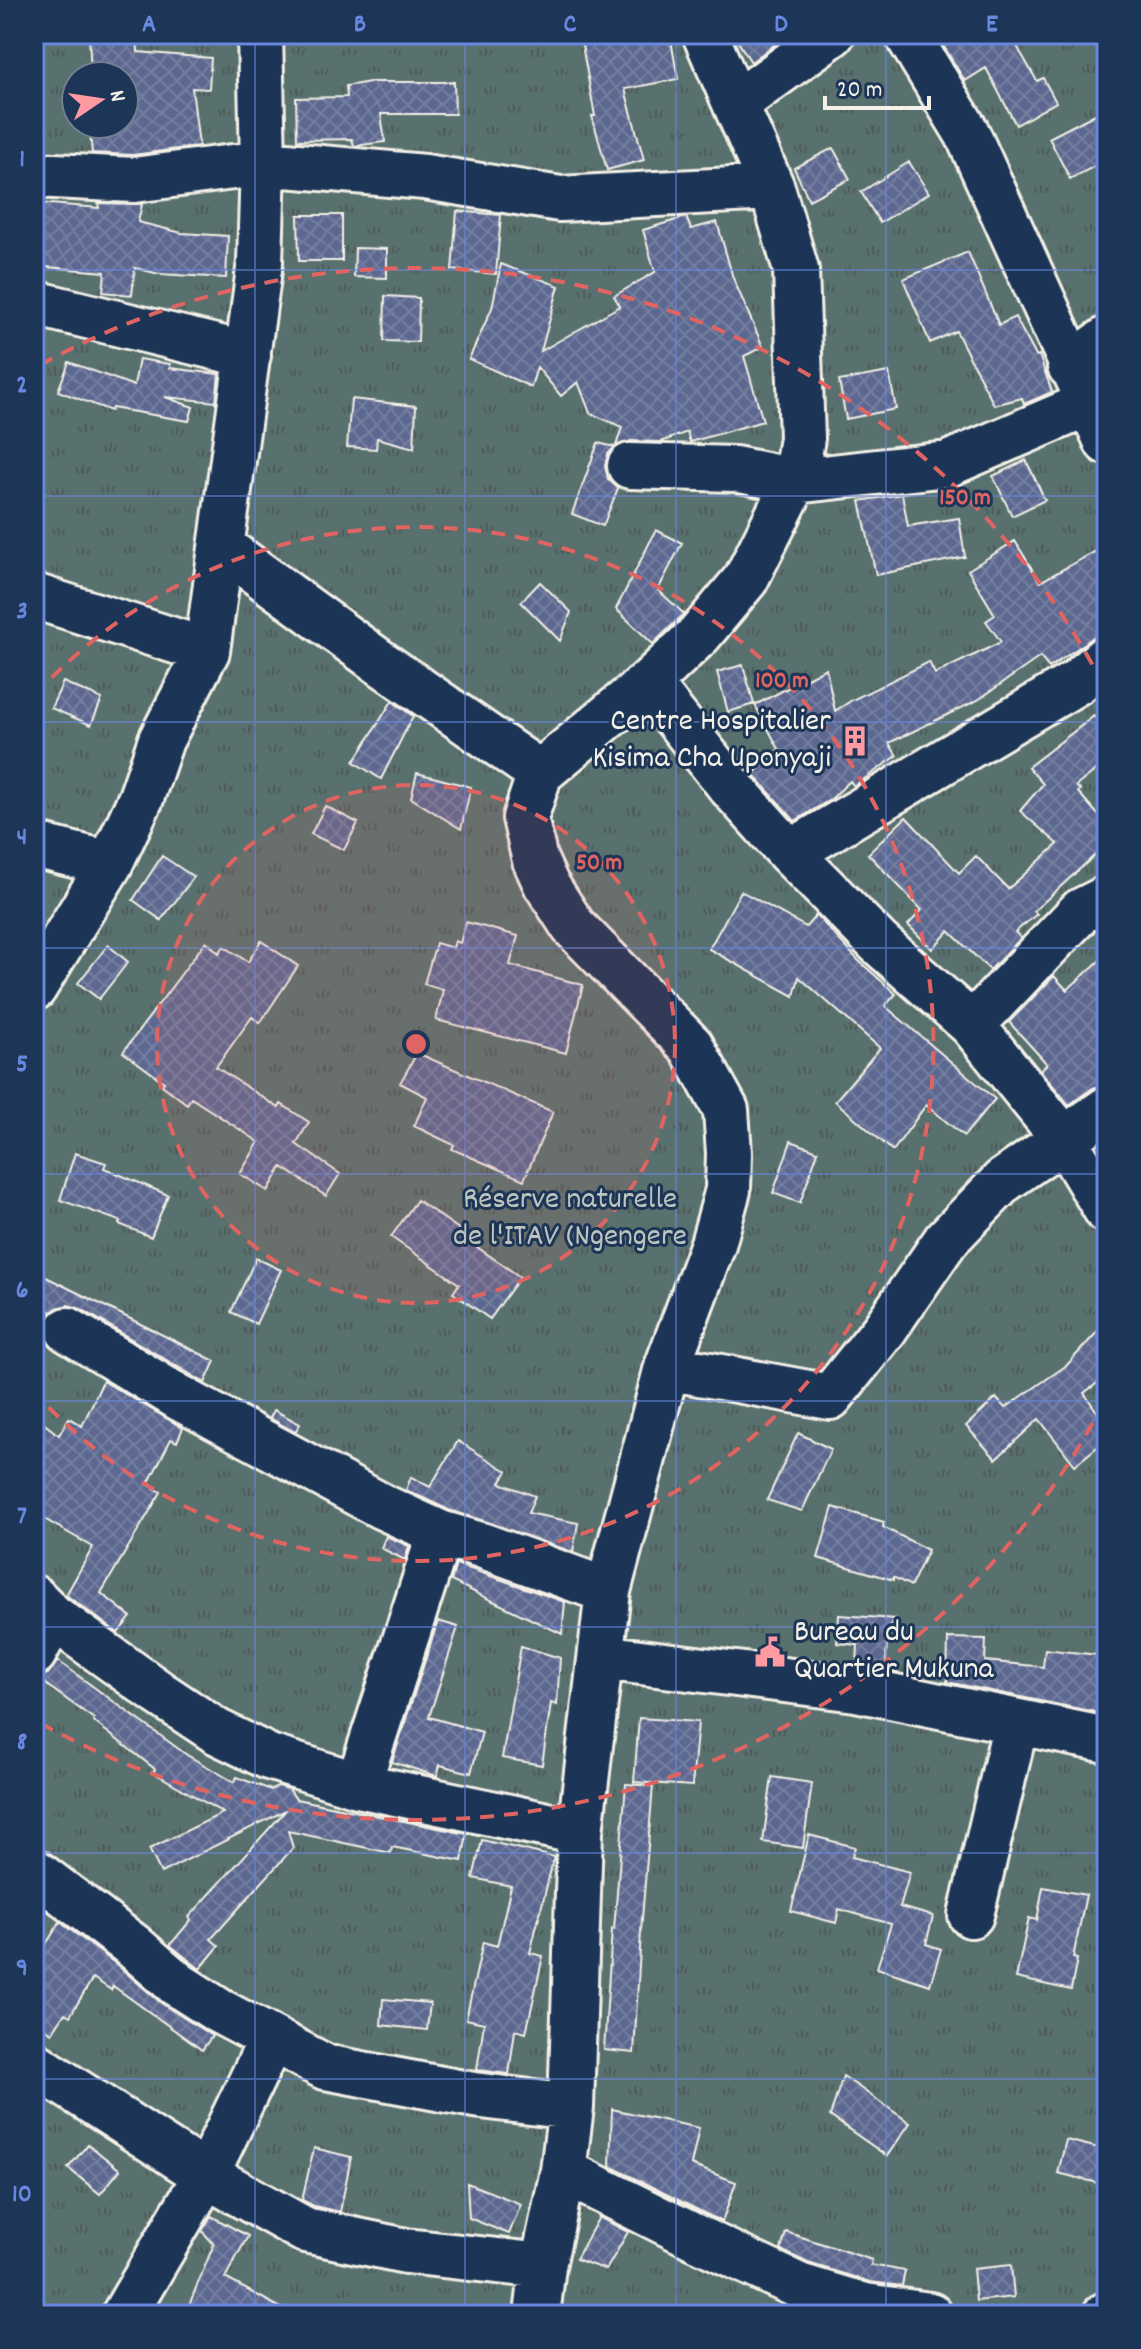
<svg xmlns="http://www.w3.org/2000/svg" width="1141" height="2349" font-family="Dekko,sans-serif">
  <defs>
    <pattern id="park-tufts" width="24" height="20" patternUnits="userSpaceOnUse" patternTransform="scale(2)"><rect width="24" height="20" fill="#58716e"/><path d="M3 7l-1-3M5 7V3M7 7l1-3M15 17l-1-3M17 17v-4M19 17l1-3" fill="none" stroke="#505a58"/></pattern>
    <pattern id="building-cross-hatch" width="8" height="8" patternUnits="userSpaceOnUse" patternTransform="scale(2)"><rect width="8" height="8" fill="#5c6890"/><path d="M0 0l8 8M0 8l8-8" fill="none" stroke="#747ea0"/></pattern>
  </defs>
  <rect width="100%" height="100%" fill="#2a3f62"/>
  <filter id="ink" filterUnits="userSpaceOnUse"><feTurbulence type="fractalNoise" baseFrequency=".0125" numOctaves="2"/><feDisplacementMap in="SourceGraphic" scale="16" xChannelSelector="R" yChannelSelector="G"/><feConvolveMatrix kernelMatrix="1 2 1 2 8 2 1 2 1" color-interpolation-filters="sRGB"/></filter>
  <g filter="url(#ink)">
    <path fill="url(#park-tufts)" stroke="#a6b1ab" stroke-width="2" fill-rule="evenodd" d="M34,34H1107V2315H34ZM76,76H124V124H76Z"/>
    <path fill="url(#building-cross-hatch)" stroke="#f4f1e8" stroke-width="2" d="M89,34H137L138,52L211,58L209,89L192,88L199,146L133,155L92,153L89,124H124V76H91Z
      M580,34H633L634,42L670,35L678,79L625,89L644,160L607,170L592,116H595Z
      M733,34H789L751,62Z
      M936,34H1010L1037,81L1043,78L1056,102L1016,125L986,68L965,81Z
      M370,82H454L455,114H381L385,142L354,146L352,139L297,140L296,98L347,97L346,86Z
      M1107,108V160L1070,179L1049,138Z
      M833,148L850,179L809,200L794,168Z
      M909,162L929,193L880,223L861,192Z
      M37,203L99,208L98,203L142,204L138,222L182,233L228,236L226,278L159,274L135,268L132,295L103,292L105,272L34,266Z
      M457,211L501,215L496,274L452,270Z
      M298,215H342V261H299Z
      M686,217L691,229L717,222L733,278L763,347L744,356L763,421L690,442L687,432L661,442L631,441L616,446L622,427L590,413L578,382L561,396L537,367L531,387L469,359L492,308L501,264L559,286L541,351L620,306L614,296L655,272L643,230Z
      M355,248L387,249V278L354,277Z
      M968,252L999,325L1015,317L1036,356L1039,355L1052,392L1024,404L1022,398L994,405L956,331L930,343L903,279Z
      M385,296L419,298L418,342L384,341Z
      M139,359L170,364V368L219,374L216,402L165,397L193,407L189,421L112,408L111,411L58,391L69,362L134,386Z
      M889,372L896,409L846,419L839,381Z
      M351,399L416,406L414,448L377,438L376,449L347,447Z
      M598,443L615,447L608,454L605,466L608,479L618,488L603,526L572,514Z
      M1026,460L1045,500L1012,516L993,476Z
      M902,494L908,526L959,518L965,557L876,575L860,501Z
      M656,530L682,543L658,590L684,614L653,644L616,609Z
      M1015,541L1040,582L1107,545V628L1049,668L1040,657L978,700L889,743L897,756L854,786L850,781L831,799L795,821L753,774L779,749L755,705L826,668L835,711L852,700L929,662L935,674L1001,642L986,621L995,615L968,570Z
      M540,582L571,612L560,641L521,602Z
      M743,665L754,704L728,712L717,672Z
      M63,682L102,699L91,725L51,708Z
      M392,701L413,716L381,779L354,762Z
      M1094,716L1107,732V761L1076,786L1080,790L1078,792L1107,825V844L1034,911L1037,914L1015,932L1021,938L990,970L949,931L932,949L908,925L922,910L868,854L906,817L959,873L976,856L1008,889L1058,844L1020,811L1043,784L1028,767Z
      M417,773L471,787L461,829L411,798Z
      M325,806L358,823L344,850L311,834Z
      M162,856L194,877L161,920L133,900Z
      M741,891L806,927L816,915L858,960L896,994L885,1006L995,1099L964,1136L926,1105L893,1151L835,1101L880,1048L799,977L794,996L709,949Z
      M466,922L518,936L510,965L583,985L566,1053L436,1020L443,990L424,984L436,943L453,948L455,941L460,943Z
      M206,941L219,953L224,946L248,962L261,941L298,966L260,1023L252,1017L216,1067L279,1108L281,1104L309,1122L296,1144L340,1174L326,1196L282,1167L268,1191L240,1174L259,1142L191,1098L187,1104L162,1085L164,1082L123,1052Z
      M108,945L128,962L99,999L78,983Z
      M1107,954V1084L1093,1088L1069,1105L1040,1070L1047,1064L1009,1022L1054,976L1067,990Z
      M417,1053L553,1112L524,1180L452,1149L454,1145L414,1126L427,1097L400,1083Z
      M791,1141L818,1151L800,1203L773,1193Z
      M75,1153L106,1163L104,1168L168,1195L151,1237L119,1224L120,1221L60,1200Z
      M417,1200L473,1239L470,1242L520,1277L490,1319L453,1293L459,1284L391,1237Z
      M256,1258L281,1270L256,1324L231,1312Z
      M34,1271L215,1361L205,1383L81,1309L68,1305L57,1308L51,1312L34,1303Z
      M1107,1321V1376L1084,1393L1107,1426V1439L1075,1465L1039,1419L996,1459L966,1426L996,1398L1005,1408L1067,1365Z
      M103,1381L183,1428L177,1442L171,1439L148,1484L161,1492L101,1593L131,1617L118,1633L66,1595L93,1547L34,1513V1416L59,1435L69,1418L82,1426Z
      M274,1410L300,1424L295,1432L270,1418Z
      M798,1433L831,1449L802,1511L767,1500Z
      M458,1441L507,1471L500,1483L535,1496L528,1513L578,1523L573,1552L449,1510L406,1490L411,1477L430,1487Z
      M833,1507L884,1522L883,1527L928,1550L911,1586L893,1577V1580L818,1558Z
      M386,1536L409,1546L405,1560L381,1548Z
      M456,1564L565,1602L562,1634L451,1581Z
      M839,1615L895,1619L887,1635L886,1668L857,1664L858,1645L837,1643Z
      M438,1621L458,1627L429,1717L482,1732L471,1773L440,1765L437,1776L392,1762Z
      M948,1638L986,1639L985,1661L1043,1667L1045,1649L1106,1656L1100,1713L947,1682Z
      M521,1646L560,1658L557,1705L551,1703L542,1765L502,1758Z
      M58,1661L187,1755L234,1782L237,1777L271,1790L278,1786L289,1789L296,1799L467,1834L462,1861L392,1847L391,1853L288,1831L293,1848L211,1939L219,1946L200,1969L170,1945L191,1920L189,1917L286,1810L161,1873L149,1849L223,1813L153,1772L155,1769L93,1721L94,1719L37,1678L48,1674Z
      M639,1718L698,1722L692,1786L634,1782Z
      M772,1777L812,1783L803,1848L763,1842Z
      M626,1784L653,1786L641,1931L634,2053L604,2050L612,1929H614Z
      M809,1835L855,1847L852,1857L910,1872L900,1907L933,1916L926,1944L941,1949L930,1985L877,1968L891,1924L839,1909L836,1923L791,1911Z
      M482,1840L554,1857L530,1953L543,1956L526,2033L515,2030L509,2074L477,2070L484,2023L466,2019L483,1942L497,1946L511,1886L473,1878Z
      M1043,1887L1086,1895L1073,1958L1077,1959L1071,1990L1016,1978L1029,1918L1037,1920Z
      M60,1922L116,1964L161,2003L212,2036L202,2050L113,1986L111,1990L93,1978L70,2016L65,2013L52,2033L34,2021V1963Z
      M383,1999L430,2003L427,2030L381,2025Z
      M843,2076L910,2123L887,2156L830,2116Z
      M612,2109L699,2128L691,2165L736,2182L722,2222L610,2166Z
      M1066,2140L1107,2150L1098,2183L1058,2173Z
      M88,2144L120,2170L100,2194L68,2168Z
      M314,2148L351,2157L340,2212L314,2206L302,2200Z
      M467,2183L521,2204L509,2234L469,2218Z
      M211,2216L248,2236L225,2278L294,2315H185L214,2244L202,2231Z
      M599,2217L628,2232L606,2270L576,2259Z
      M786,2232L872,2260L871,2265L905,2271L902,2286L870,2282L808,2263L781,2250Z
      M1011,2265L1014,2297L976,2301L973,2269Z"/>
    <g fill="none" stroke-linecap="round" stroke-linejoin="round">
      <g stroke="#f4f1e8" stroke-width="50">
        <path id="minor" d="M907,34L967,133L1107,442
          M737,103L832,34
          M34,175L134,180L263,163L425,177L560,199L772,188
          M34,303L248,355
          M1070,366L1107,339
          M630,466L735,469L795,481L948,464L1088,404
          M222,547L381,663L540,773
          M34,596L207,651
          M648,683L729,785L790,853L879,943L972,1025L1064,1139L1107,1211
          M34,845L110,864
          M790,853L1077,682L1107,657
          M34,988L110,864L141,798L161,740L207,651L260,262L263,163L260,34
          M972,1025L1081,911L1107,898
          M68,1330L178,1397L383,1507L440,1533L481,1545L608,1591
          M667,1367L830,1397L884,1330L946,1240L1003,1181L1107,1109
          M34,1598L53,1617L159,1693L216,1731L269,1757L358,1785L580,1832
          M34,1653L53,1617
          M601,1657L856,1689L1107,1740
          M358,1785L440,1533
          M34,1871L132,1945L177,1984L219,2011L325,2067L474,2095L571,2107
          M971,1915L1016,1723
          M34,2064L206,2175L305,2230L406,2251L543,2266
          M563,2171L697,2238L799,2286L865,2306L930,2315
          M124,2315L206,2175L271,2040
          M537,2315L543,2266L563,2171L571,2107L580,1832L608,1591L667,1367L713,1244L728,1190L729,1153L726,1110L691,1046L573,926L546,884L535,860L525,818L540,773L648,683L700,634L746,579L795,481L802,438L796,270L772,188L705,34
          M1105,2315H1107"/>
      </g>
      <use href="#minor" stroke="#1d3557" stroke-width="44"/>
    </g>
  </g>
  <path fill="none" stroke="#6887de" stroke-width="2" stroke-opacity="0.55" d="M255,34V2315M465,34V2315M676,34V2315M886,34V2315M34,270H1107M34,496H1107M34,722H1107M34,948H1107M34,1174H1107M34,1401H1107M34,1627H1107M34,1853H1107M34,2079H1107"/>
  <circle cx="416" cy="1044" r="259" fill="#df6462" fill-opacity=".12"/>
  <g fill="none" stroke="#df6462" stroke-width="4" stroke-dasharray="14 10">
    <circle cx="416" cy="1044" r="259"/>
    <path d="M35 695A517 517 0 1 1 35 1393"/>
    <path d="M1104 1402A776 776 0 0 1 40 1723M40 365A776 776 0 0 1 1104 686"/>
  </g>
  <defs>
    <g id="building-bare" transform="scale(2.4)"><path d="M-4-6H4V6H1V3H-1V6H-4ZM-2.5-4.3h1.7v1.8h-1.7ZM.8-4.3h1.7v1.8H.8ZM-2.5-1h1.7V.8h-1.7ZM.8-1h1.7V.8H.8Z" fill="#ff9aa2" stroke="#1d3557" stroke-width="2.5" paint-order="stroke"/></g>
    <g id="civic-bare" transform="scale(2.4)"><path d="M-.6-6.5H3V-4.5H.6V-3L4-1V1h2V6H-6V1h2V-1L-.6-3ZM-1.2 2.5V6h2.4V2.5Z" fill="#ff9aa2" stroke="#1d3557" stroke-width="2.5" paint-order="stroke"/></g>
  </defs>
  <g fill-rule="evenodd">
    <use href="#building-bare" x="855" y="741"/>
    <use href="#civic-bare" x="770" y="1652"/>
  </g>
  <g text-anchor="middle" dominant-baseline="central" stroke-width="6" stroke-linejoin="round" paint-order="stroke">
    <g font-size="32" fill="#f4f1e8" stroke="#1d3557" text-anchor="end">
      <text x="831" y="723">Centre Hospitalier<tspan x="831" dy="37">Kisima Cha Uponyaji</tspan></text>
      <text x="794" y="1634" text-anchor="start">Bureau du<tspan x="794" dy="37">Quartier Mukuna</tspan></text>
    </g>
    <g font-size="32" fill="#bdc4bd" stroke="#1d3557">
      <text x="570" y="1201">Réserve naturelle<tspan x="570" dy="37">de l'ITAV (Ngengere</tspan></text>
    </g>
  </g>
  <circle cx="416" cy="1044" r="12" fill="#df6462" stroke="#1d3557" stroke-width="4"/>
  <g font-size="24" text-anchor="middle" font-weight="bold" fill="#df6462" stroke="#1d3557" stroke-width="6" stroke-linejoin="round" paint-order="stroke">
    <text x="965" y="504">150 m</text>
    <text x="782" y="687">100 m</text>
    <text x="599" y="869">50 m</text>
  </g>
  <rect width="1141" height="2349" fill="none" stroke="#1d3557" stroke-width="88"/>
  <g transform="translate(100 100) rotate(77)"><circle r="38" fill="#1d3557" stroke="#738091" stroke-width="2"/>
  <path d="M0-6L14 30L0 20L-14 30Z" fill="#ff9aa2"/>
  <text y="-12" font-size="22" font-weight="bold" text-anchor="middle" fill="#f4f1e8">N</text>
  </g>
  <path d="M825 96v12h104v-12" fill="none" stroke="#f4f1e8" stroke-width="4"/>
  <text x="837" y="96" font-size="24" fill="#f4f1e8" stroke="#1d3557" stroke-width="6" paint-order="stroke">20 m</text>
  <rect x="44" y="44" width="1053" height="2261" fill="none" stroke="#6887de" stroke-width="3"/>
  <g font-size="26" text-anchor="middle" font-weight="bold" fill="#6887de">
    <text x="149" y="31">A</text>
    <text x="360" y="31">B</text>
    <text x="570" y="31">C</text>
    <text x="781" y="31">D</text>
    <text x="992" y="31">E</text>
    <text x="22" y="166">1</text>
    <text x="22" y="392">2</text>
    <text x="22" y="618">3</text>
    <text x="22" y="844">4</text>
    <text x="22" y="1071">5</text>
    <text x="22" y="1297">6</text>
    <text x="22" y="1523">7</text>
    <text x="22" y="1749">8</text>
    <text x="22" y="1975">9</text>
    <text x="22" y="2201">10</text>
  </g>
</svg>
